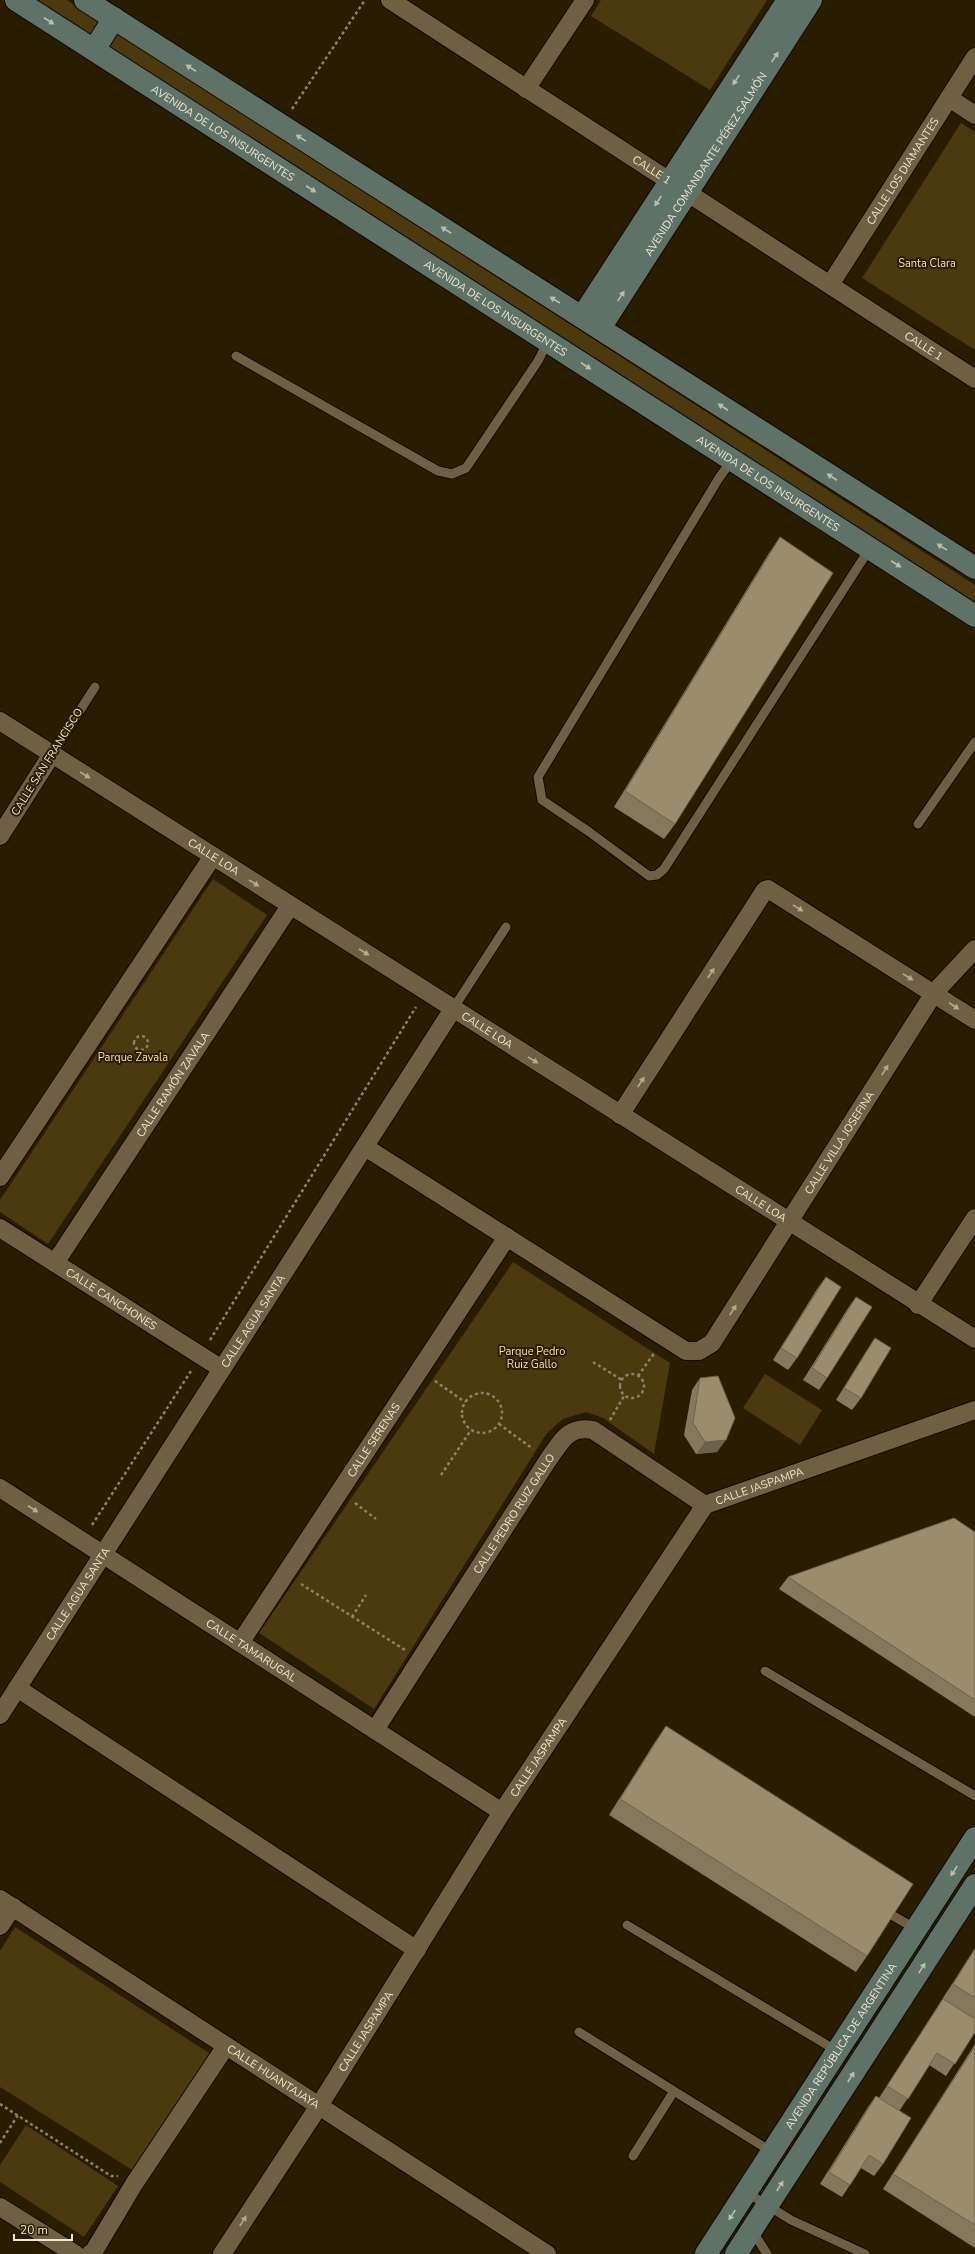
<svg xmlns="http://www.w3.org/2000/svg" width="975" height="2254" font-family="'Nunito Sans',sans-serif">
  <rect width="100%" height="100%" fill="#291d00"/>
  <path fill="#4c390d" d="M35,0H67L975,585V603Z
    M601,0H767L710,90L591,16Z
    M961,123L975,132V350L862,278Z
    M213,879L267,915L48,1244L0,1212V1200Z
    M513,1262L670,1363L654,1454L603,1418L586,1412L563,1419L547,1433L374,1709L259,1633Z
    M765,1374L822,1410L800,1445L743,1408Z
    M15,1927L212,2055L134,2171L0,2087V1951Z
    M26,2125L118,2186L84,2237L0,2182V2165Z"/>
  <g fill="none" stroke-linecap="round" stroke-linejoin="round">
    <g stroke="#120600" stroke-width="11">
      <path id="lane" d="M236,356L438,471L452,474L466,468L538,361L548,341
        M732,460L719,478L538,777L542,800L588,831L649,876L657,875L664,869L870,548
        M52,754L95,687
        M918,824L975,742
        M453,1009L506,927
        M765,1671L975,1796
        M883,1910L916,1929
        M627,1925L837,2051
        M579,2032L772,2152
        M633,2156L674,2091
        M746,2192L791,2220L865,2254
        M752,2230L767,2254"/>
    </g>
    <g stroke="#120600" stroke-width="20">
      <g id="street">
        <path id="s1" d="M390,0L975,379"/>
        <path d="M526,89L585,0"/>
        <path d="M949,98L975,115"/>
        <path id="s2" d="M830,285L975,57"/>
        <path id="s3" d="M0,721L975,1339"/>
        <path d="M0,836L52,754"/>
        <path d="M620,1115L765,890L768,889L975,1020"/>
        <path id="s4" d="M365,1147L686,1351H699L712,1343L934,993L975,949"/>
        <path d="M0,1177L213,856"/>
        <path id="s5" d="M0,1228L222,1369"/>
        <path id="s6" d="M55,1263L290,906"/>
        <path d="M918,1305L975,1218"/>
        <path id="s7" d="M0,1488L502,1812"/>
        <path id="s8" d="M240,1643L507,1237"/>
        <path d="M17,1688L417,1950"/>
        <path id="s9" d="M0,1715L453,1009"/>
        <path id="s10" d="M375,1730L548,1460C561,1442 568,1425 593,1430L705,1505"/>
        <path id="s11" d="M0,1899L547,2254"/>
        <path d="M0,1926L13,1907"/>
        <path d="M0,2207L75,2254"/>
        <path d="M90,2254L94,2251L134,2184L226,2046"/>
        <path id="s12" d="M222,2254L319,2106L502,1812L705,1505L975,1410"/>
      </g>
    </g>
    <g stroke="#120600" stroke-width="24">
      <g id="secondary">
        <path id="s13" d="M16,0L975,616"/>
        <path d="M85,0L975,568"/>
        <path d="M94,50L114,18"/>
        <path d="M582,317L788,0"/>
        <path id="s14" d="M600,328L811,0"/>
        <path id="s15" d="M706,2254L975,1838"/>
        <path d="M736,2254L975,1885"/>
      </g>
    </g>
    <path stroke="#8d836c" stroke-width="2.5" stroke-dasharray="3 3" stroke-linecap="butt" d="M292,109L365,0
      M134 1043a7 7 0 1 1 14 0a7 7 0 1 1-14 0Z
      M210,1340L416,1007
      M593,1362L622,1380
      M620 1386a12 12 0 1 1 24 0a12 12 0 1 1-24 0Z
      M638,1376L655,1352
      M435,1381L465,1402
      M462 1413a20 20 0 1 1 40 0a20 20 0 1 1-40 0Z
      M610,1420L624,1396
      M499,1424L533,1449
      M441,1475L471,1430
      M355,1503L376,1519
      M92,1525L191,1371
      M301,1584L405,1650
      M352,1617L366,1595
      M0,2104L111,2176H118
      M0,2143L18,2115"/>
    <use href="#lane" stroke="#6f6042" stroke-width="9"/>
    <use href="#street" stroke="#6f6042" stroke-width="18"/>
    <use href="#secondary" stroke="#5f7268" stroke-width="22"/>
  </g>
  <path fill="#85785d" d="M780,537L675,824L664,839L614,807L769,553Z
    M826,1277L797,1358L788,1370L773,1360L817,1289Z
    M856,1297L827,1378L819,1390L803,1380L848,1308Z
    M875,1338L861,1398L852,1410L836,1400L867,1350Z
    M700,1378L717,1452L696,1454L684,1435L692,1390Z
    M975,1532V1717L779,1589L788,1577Z
    M666,1726L867,1956L856,1972L609,1815L655,1742Z
    M975,1948V2032L946,2076L929,2065L900,2110L883,2164L874,2176L861,2168L842,2197L820,2184L868,2107L876,2096L879,2098Z
    M975,2044V2248L883,2189Z"/>
  <path fill="#6c624c" d="M726,1440L717,1452L696,1454L705,1442Z"/>
  <path fill="#9b8c6c" stroke="#6c624c" d="M780,537L833,573L675,824L625,791Z
    M826,1277L841,1287L797,1358L781,1348Z
    M856,1297L872,1307L827,1378L812,1368Z
    M875,1338L891,1348L861,1398L844,1388Z
    M718,1376L735,1418L726,1440L705,1442L693,1423L700,1378Z
    M954,1518L975,1532V1700L788,1577Z
    M666,1726L913,1884L867,1956L620,1799Z
    M975,1949V1998L953,1984Z
    M943,1999L975,2019V2032L955,2064L937,2053L908,2099L887,2086Z
    M975,2046V2225L893,2174Z
    M876,2096L911,2118L883,2164L869,2155L850,2185L829,2172Z"/>
  <defs><path id="oneway-solid" d="M-6-.8H1V-3.2L6.5 0L1 3.2V.8H-6Z"/></defs>
  <g fill="#bdbeb0">
    <use href="#oneway-solid" transform="translate(49 21) rotate(33)"/>
    <use href="#oneway-solid" transform="translate(775 57) rotate(-57)"/>
    <use href="#oneway-solid" transform="translate(191 68) rotate(-147)"/>
    <use href="#oneway-solid" transform="translate(736 80) rotate(123)"/>
    <use href="#oneway-solid" transform="translate(301 138) rotate(-148)"/>
    <use href="#oneway-solid" transform="translate(311 189) rotate(33)"/>
    <use href="#oneway-solid" transform="translate(658 201) rotate(123)"/>
    <use href="#oneway-solid" transform="translate(446 230) rotate(-148)"/>
    <use href="#oneway-solid" transform="translate(621 296) rotate(-57)"/>
    <use href="#oneway-solid" transform="translate(555 300) rotate(-148)"/>
    <use href="#oneway-solid" transform="translate(586 366) rotate(33)"/>
    <use href="#oneway-solid" transform="translate(723 407) rotate(-147)"/>
    <use href="#oneway-solid" transform="translate(832 477) rotate(-147)"/>
    <use href="#oneway-solid" transform="translate(942 547) rotate(-148)"/>
    <use href="#oneway-solid" transform="translate(896 564) rotate(33)"/>
    <use href="#oneway-solid" transform="translate(954 1871) rotate(123)"/>
    <use href="#oneway-solid" transform="translate(922 1968) rotate(-57)"/>
    <use href="#oneway-solid" transform="translate(851 2077) rotate(-57)"/>
    <use href="#oneway-solid" transform="translate(780 2186) rotate(-57)"/>
    <use href="#oneway-solid" transform="translate(732 2215) rotate(123)"/>
  </g>
  <g fill="#b5aa93">
    <use href="#oneway-solid" transform="translate(85 775) rotate(32)"/>
    <use href="#oneway-solid" transform="translate(254 883) rotate(32)"/>
    <use href="#oneway-solid" transform="translate(798 908) rotate(32)"/>
    <use href="#oneway-solid" transform="translate(364 952) rotate(32)"/>
    <use href="#oneway-solid" transform="translate(711 973) rotate(-57)"/>
    <use href="#oneway-solid" transform="translate(908 977) rotate(32)"/>
    <use href="#oneway-solid" transform="translate(954 1006) rotate(33)"/>
    <use href="#oneway-solid" transform="translate(533 1060) rotate(32)"/>
    <use href="#oneway-solid" transform="translate(885 1070) rotate(-58)"/>
    <use href="#oneway-solid" transform="translate(641 1082) rotate(-57)"/>
    <use href="#oneway-solid" transform="translate(733 1310) rotate(-58)"/>
    <use href="#oneway-solid" transform="translate(33 1509) rotate(33)"/>
    <use href="#oneway-solid" transform="translate(243 2221) rotate(-57)"/>
  </g>
  <g text-anchor="middle" dominant-baseline="central" stroke-width="4" stroke-linejoin="round" paint-order="stroke">
    <g font-size="11" fill="#efe7d6" stroke="#291d00">
      <text stroke="none"><textPath href="#s13" startOffset="246">AVENIDA DE LOS INSURGENTES</textPath></text>
      <text stroke="none"><textPath href="#s14" startOffset="195">AVENIDA COMANDANTE PÉREZ SALMÓN</textPath></text>
      <text stroke="none"><textPath href="#s1" startOffset="312">CALLE 1</textPath></text>
      <text stroke="none"><textPath href="#s2" startOffset="135">CALLE LOS DIAMANTES</textPath></text>
      <text stroke="none"><textPath href="#s13" startOffset="570">AVENIDA DE LOS INSURGENTES</textPath></text>
      <text stroke="none"><textPath href="#s1" startOffset="636">CALLE 1</textPath></text>
      <text stroke="none"><textPath href="#s13" startOffset="894">AVENIDA DE LOS INSURGENTES</textPath></text>
      <text transform="translate(47 762) rotate(-58)">CALLE SAN FRANCISCO</text>
      <text stroke="none"><textPath href="#s3" startOffset="253">CALLE LOA</textPath></text>
      <text stroke="none"><textPath href="#s3" startOffset="577">CALLE LOA</textPath></text>
      <text stroke="none"><textPath href="#s6" startOffset="214">CALLE RAMÓN ZAVALA</textPath></text>
      <text stroke="none"><textPath href="#s4" startOffset="646">CALLE VILLA JOSEFINA</textPath></text>
      <text stroke="none"><textPath href="#s3" startOffset="901">CALLE LOA</textPath></text>
      <text stroke="none"><textPath href="#s5" startOffset="132">CALLE CANCHONES</textPath></text>
      <text stroke="none"><textPath href="#s9" startOffset="468">CALLE AGUA SANTA</textPath></text>
      <text stroke="none"><textPath href="#s8" startOffset="243">CALLE SERENAS</textPath></text>
      <text stroke="none"><textPath href="#s12" startOffset="949">CALLE JASPAMPA</textPath></text>
      <text stroke="none"><textPath href="#s10" startOffset="257">CALLE PEDRO RUIZ GALLO</textPath></text>
      <text stroke="none"><textPath href="#s9" startOffset="144">CALLE AGUA SANTA</textPath></text>
      <text stroke="none"><textPath href="#s7" startOffset="299">CALLE TAMARUGAL</textPath></text>
      <text stroke="none"><textPath href="#s12" startOffset="589">CALLE JASPAMPA</textPath></text>
      <text stroke="none"><textPath href="#s12" startOffset="265">CALLE JASPAMPA</textPath></text>
      <text stroke="none"><textPath href="#s15" startOffset="248">AVENIDA REPÚBLICA DE ARGENTINA</textPath></text>
      <text stroke="none"><textPath href="#s11" startOffset="326">CALLE HUANTAJAYA</textPath></text>
    </g>
    <g font-size="11" fill="#fcdfa2" stroke="#291d00">
      <text x="927" y="263">Santa Clara</text>
      <text x="133" y="1057">Parque Zavala</text>
      <text x="532" y="1351">Parque Pedro<tspan x="532" dy="13">Ruiz Gallo</tspan></text>
    </g>
  </g>
  <path d="M14 2234v6h58v-6" fill="none" stroke="#efe7d6" stroke-width="2"/>
  <text x="20" y="2234" font-size="12" fill="#efe7d6" stroke="#291d00" stroke-width="3" paint-order="stroke">20 m</text>
</svg>
